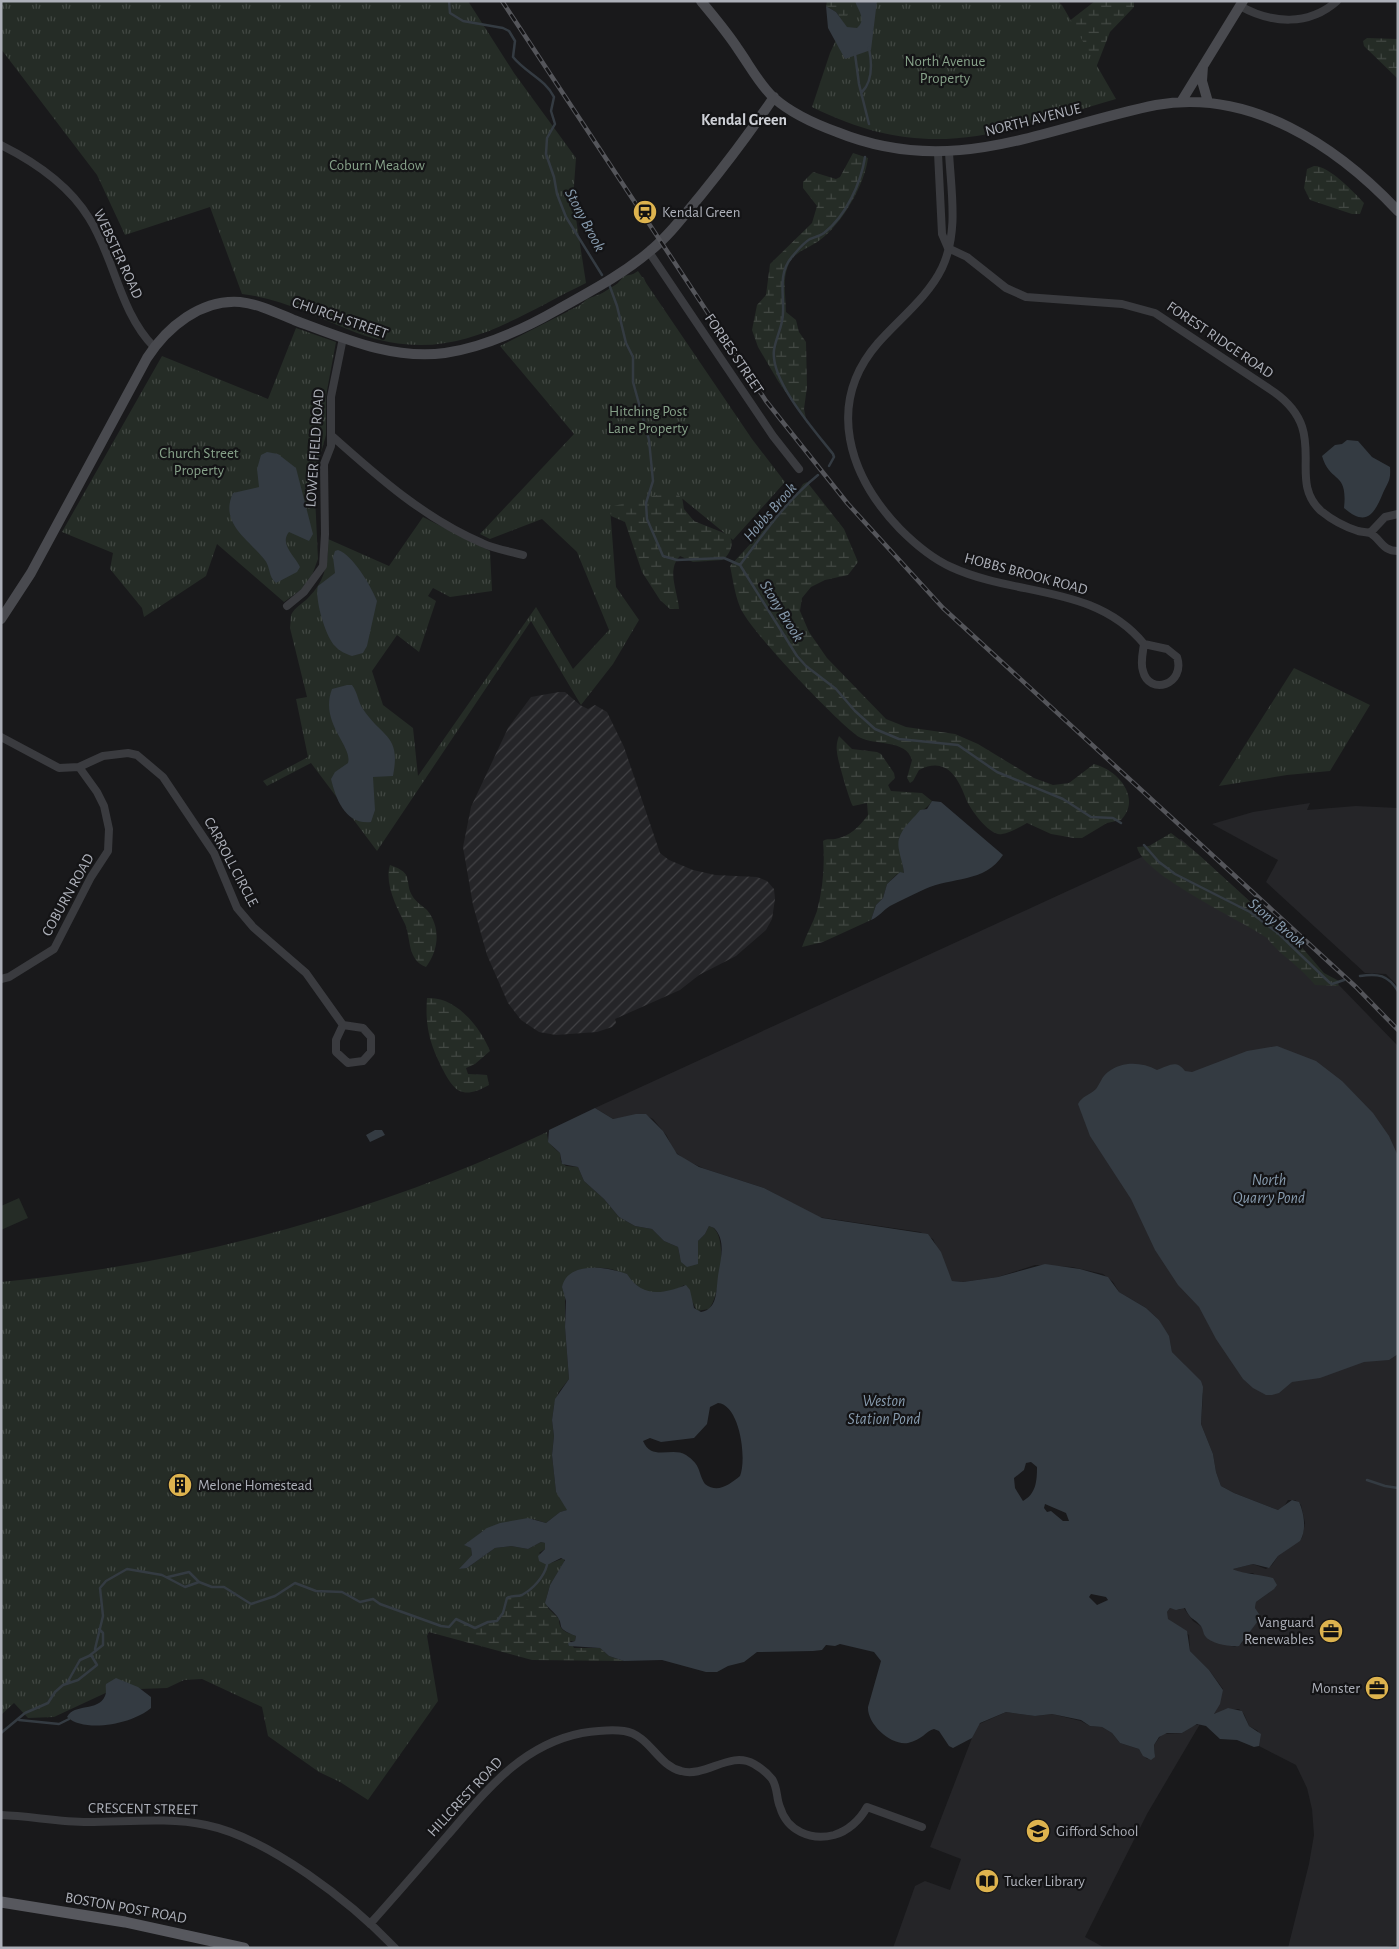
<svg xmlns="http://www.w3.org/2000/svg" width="1399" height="1949" font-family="'Alegreya Sans',sans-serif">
  <defs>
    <pattern id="industrial-furrows" width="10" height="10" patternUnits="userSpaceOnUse" patternTransform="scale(1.25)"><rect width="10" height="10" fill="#252528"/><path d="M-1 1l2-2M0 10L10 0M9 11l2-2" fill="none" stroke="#424245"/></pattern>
    <pattern id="wetland-marsh" width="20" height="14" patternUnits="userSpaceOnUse" patternTransform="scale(1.25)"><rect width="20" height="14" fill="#252c26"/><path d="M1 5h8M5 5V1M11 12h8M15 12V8" fill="none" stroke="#424843"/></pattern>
    <pattern id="park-tufts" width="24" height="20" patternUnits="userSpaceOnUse" patternTransform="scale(1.25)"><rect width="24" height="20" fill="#252c26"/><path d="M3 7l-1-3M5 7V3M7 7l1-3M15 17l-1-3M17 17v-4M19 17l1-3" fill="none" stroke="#424843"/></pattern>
  </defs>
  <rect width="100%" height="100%" fill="#19191b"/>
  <path fill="#252528" d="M1310,803L1307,810L1356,806L1398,808V986L1386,974L1365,973L1266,882L1278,860L1212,824L1253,812Z
    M1181,839L1254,905L1250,911L1315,969L1336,982L1398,1046V1944L1384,1948H1288L1309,1864L1314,1835L1312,1809L1307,1788L1296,1765L1259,1746L1258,1731L1249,1726L1244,1714L1239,1709L1224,1710L1217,1715H1214L1223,1689L1209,1670L1190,1651L1189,1635L1167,1619V1612L1170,1608L1179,1610L1183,1607L1193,1621L1202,1627L1205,1636L1228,1645L1235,1647L1242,1643L1252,1627L1260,1619L1255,1608L1256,1602L1271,1591L1253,1573H1240L1233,1569L1253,1564L1266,1569L1272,1565L1278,1556L1302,1538L1305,1523L1301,1505L1295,1500H1288L1283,1508L1278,1510L1234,1493L1221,1486L1216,1472L1213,1454L1201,1424L1203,1394L1184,1364L1172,1352L1170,1342L1159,1320L1146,1308L1119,1292L1113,1282L1103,1274L1072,1267L1035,1265L998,1277L963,1282L952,1281L933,1239L920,1232L818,1217L764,1188L705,1169L685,1160L673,1150L667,1136L653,1119L643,1114L613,1119L595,1108Z
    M1006,1712L1035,1716L1052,1714L1081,1721L1090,1726L1102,1727L1112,1733L1120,1743L1139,1749L1147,1759L1155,1754L1154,1745L1162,1734L1182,1733L1192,1726L1200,1724L1147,1814L1085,1937L1105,1948H893L915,1886L925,1881L950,1890L961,1859L930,1847L977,1725Z"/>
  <path fill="url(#industrial-furrows)" d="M559,692H565L580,705L588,709L595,705L607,712L624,747L660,853L669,860L693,870L715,875L757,877L767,881L774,889L775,899L772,919L766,930L736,956L699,975L680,990L615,1019L616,1023L612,1027L597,1032L556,1035L539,1032L521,1020L508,1003L487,955L473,905L463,847L471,807L508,728L531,697Z"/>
  <path fill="url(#wetland-marsh)" d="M827,1H855L846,27L836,12L826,6Z
    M1095,1H1134V7L1110,32L1092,78L1068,22Z
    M1367,38L1398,39V79L1364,46L1363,41Z
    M853,153L868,158C865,184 842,224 820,240C808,249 794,251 788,266C782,281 786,297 786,312L796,320L799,332L806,342L807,387L804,409L807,423L778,381L758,347L752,330L757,305L766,295L770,264L812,223L817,206L803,188V182L813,172L836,179L840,177Z
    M1314,166C1328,165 1354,192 1364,203L1360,214H1352L1310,200L1304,188L1307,169Z
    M634,274L644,278L649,292L684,509L694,521L729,535C735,543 730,555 722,560L693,562L680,556C666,570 678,592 679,609H670L660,600L642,572L625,522L611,516L608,511L568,311L579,306L587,299L603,293L617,284L624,276Z
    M807,482L844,529L858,562L848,575L825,580L811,587L802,598L800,611L809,632L827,658L886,719L906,727L955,734L978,744L1034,778L1053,785L1069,783L1094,764C1118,770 1142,798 1121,820L1107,823L1082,838H1074L1051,834L1027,823C1020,827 1010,833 1002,834C990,837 970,809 966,799C958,777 946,756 919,770L913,781L910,783L907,778L912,760C906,739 875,746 859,737C838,723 748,629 740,607C735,595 733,580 730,566L798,492L803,484Z
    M839,736L852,749L877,752L881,754L894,773L895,778L888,785L891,791L922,793L932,801C928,808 923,809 918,814C894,835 900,844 904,873L897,874L887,884L883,898L876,905L871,920L823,942L802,947C806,935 813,923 817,911C823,888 825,864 823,841C828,838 830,840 835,839C849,837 860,826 868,815L867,803L853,806C850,803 837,758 837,752C836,747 837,741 839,736Z
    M1171,833L1198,854L1282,931L1293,937L1324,973L1339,981L1338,986L1315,985C1301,967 1281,956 1267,938C1241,920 1143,875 1137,847L1149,846Z
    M390,865C416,874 403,881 413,897C416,902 423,906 427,910C441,927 439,950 426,967C407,960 411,938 405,924C397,908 384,883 390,865Z
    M427,998C456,996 480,1027 490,1051L475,1064L466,1068L468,1074L487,1075L489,1085C461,1101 453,1090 441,1066C429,1042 425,1024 427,998Z
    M528,1549L548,1608L559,1619C559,1631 566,1632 576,1636L575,1641H570L574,1648H600L609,1656L624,1661L532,1660L425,1631L322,1610Z"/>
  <path fill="url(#park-tufts)" d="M1,1H468L514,73L576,158L573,199L586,283C506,322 450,367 357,333C320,319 281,298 242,294L210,207L125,235L97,175L1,49Z
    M854,1H1057L1062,5L1116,99C999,133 929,165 812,107L830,53Z
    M638,271L752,439L785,482L733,540L673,491L610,507L616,587L639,620L613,664L581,705L531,621L377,851L311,763L267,786L263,781L308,757L296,699L307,697L290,628L291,615C295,607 302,604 308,598C325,582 329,561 328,539L389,566L423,517L490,551L492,591L450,597L433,588L428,596L436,601L419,652L397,635L372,671L383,705L413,728L418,776L536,607L573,669L609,630L577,552L542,519L490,539L480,534L574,434L500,346L596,297Z
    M296,328L336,342L326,396V435L319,460L315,496L318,559L311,578L302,589L284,602L217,544L206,576L144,617L142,608L110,569L113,553L62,532L162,356L268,399Z
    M1294,668L1370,705L1330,771L1287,775L1219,786Z
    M547,1132C547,1142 552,1147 560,1153L561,1162L566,1166L578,1167L584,1181L604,1199L619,1217L635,1226L652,1229L664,1241L678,1247L680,1257L698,1264V1241L705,1234L709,1226C730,1230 720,1296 709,1309L697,1311L684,1285C671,1295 648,1295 635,1286C632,1284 631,1279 628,1277C619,1270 606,1267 594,1268L565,1297V1327L569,1379L558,1393L554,1406L552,1420L554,1436L552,1455L556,1492L568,1507L567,1510L560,1512L546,1523L533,1519L483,1531L465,1545L471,1548L472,1555L460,1569L467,1568L495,1548L511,1546L528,1549L541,1542L545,1543V1549L539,1553L551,1563L564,1558V1562L550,1585L545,1603L508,1596L503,1613L497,1621L488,1622L475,1628L456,1619L449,1627L433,1623L427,1636L438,1701L368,1800L340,1782L319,1772L268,1736L262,1707L202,1679L184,1680L167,1688L112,1690L54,1717L28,1718L14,1703L1,1715V1282C191,1263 375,1214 547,1132Z"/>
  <path fill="#252c26" d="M19,1198L28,1218L1,1230V1206Z"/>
  <path fill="#343b42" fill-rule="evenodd" d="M855,1H877L871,50L845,59L828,28L826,6L836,12L847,27L857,28C867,19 858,11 855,1Z
    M1347,440L1358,441L1372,457L1390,467C1391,481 1388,482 1383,493C1374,515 1366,527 1344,508C1348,470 1330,484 1322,456L1335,445L1342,444Z
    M267,452L278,454L296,468L313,534L309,541L289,532C279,544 295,556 300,567L297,572L276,583C268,577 271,567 264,559C248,539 219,523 233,493L259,487L257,469L261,455Z
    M338,550C353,555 371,586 377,601L367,646L363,653L352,656C346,654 339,651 335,646C326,638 314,598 318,586L335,573L333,557L335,551Z
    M347,685H352C358,693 358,702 363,709C383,739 401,734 393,776L373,777L375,810L371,822C346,825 336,800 331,779L335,772L348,763C353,746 319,723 332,689Z
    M932,801L941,802L1003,855C985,883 951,877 925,889C913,895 901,900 890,906C883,910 879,917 871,920L876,905L883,898L887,884L900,872L904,873C903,864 900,857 899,850C895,832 911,822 920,810L927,809Z
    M1277,1046L1316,1061L1342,1081L1373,1113L1389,1136L1398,1156V1354L1389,1360L1364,1362L1320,1378L1292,1382L1279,1393L1272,1395H1266L1253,1388L1243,1379L1216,1339L1199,1307L1178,1285L1155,1250L1131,1199L1090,1136L1078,1104C1082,1096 1090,1095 1096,1089C1100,1084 1102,1076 1108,1072C1123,1061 1141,1062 1157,1070C1169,1066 1176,1059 1185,1071L1192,1072L1247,1051Z
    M595,1108L613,1119L636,1114H646L663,1131L677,1154L699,1167L764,1188L822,1218L928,1234L941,1252L952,1281L963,1282L998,1277L1045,1264L1080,1269L1108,1277L1119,1292L1146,1308L1159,1320L1169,1336L1172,1352L1201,1381L1203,1387L1201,1424L1213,1454L1216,1472L1221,1486L1234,1493L1278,1510L1292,1500L1299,1502C1304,1513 1307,1530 1300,1541L1278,1556L1269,1568L1253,1564L1233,1569C1238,1573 1264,1575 1273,1578L1277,1585L1274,1589L1256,1602L1255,1608L1261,1617L1239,1646C1230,1647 1211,1644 1205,1636C1203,1633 1203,1628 1200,1625C1192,1616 1192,1622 1185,1608L1176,1610L1170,1608L1167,1612L1168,1619L1187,1631L1190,1651L1209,1670L1223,1690L1220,1704L1214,1714L1228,1708L1242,1711L1249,1726L1261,1734L1259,1746L1254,1747L1237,1740L1220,1739L1206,1726L1197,1724L1182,1733H1167L1159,1737L1154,1745L1155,1757L1151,1760L1143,1756L1139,1749L1120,1743L1112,1733L1102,1727L1090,1726L1081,1720L1052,1714L1035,1716L1006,1712L980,1723L972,1738L953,1748L949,1746L939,1731L934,1729C926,1731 922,1740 908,1743C891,1746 867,1724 868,1707L881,1661L874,1652L840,1644L835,1646L826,1645L822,1650L813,1651L757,1652L744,1662L728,1666L717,1672H706L662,1660L624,1661L609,1656L600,1648L569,1646L568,1643L575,1641L576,1636C553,1627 566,1627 556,1615C552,1610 548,1608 545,1603L550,1585L565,1560L561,1558L547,1565L539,1561L538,1556L545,1549V1543L541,1542L528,1549L511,1546L495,1548L467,1568L459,1569L472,1555L471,1548L464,1545L487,1528L500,1523L528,1518L546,1523L560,1512L567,1510L556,1492L552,1455L554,1436L552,1420L555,1399L569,1379L565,1327L566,1301L562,1287C568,1260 609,1267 627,1274C642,1298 663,1294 686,1285L690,1290L694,1308L701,1312C718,1309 716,1290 718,1276C720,1261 727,1241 714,1228L709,1226L705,1234L698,1241V1264L687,1267L681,1262L678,1247L664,1241L652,1229L635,1226L619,1217L604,1199L584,1181L578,1167L562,1164L560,1153L548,1142L549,1130ZM718,1403C740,1405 747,1459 740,1476C730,1484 718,1494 705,1484C697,1471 702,1466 686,1455C672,1446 652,1462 643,1441L650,1438L661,1442L694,1438L707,1424L710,1407ZM1031,1462L1037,1467C1037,1481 1036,1494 1023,1501L1015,1488L1014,1478L1024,1470L1026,1463ZM1045,1504L1066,1513L1069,1521H1063L1051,1511L1047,1512L1044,1508ZM1091,1594L1106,1597L1108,1600L1097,1605L1089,1597Z
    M375,1130H382L385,1135L370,1142L366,1135Z
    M116,1678L138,1687L151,1697V1708C134,1723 86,1734 67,1717C74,1703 98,1712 105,1696C107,1692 105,1688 106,1684Z"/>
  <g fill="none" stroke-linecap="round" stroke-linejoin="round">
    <path stroke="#343b42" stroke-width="2.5" d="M449,1L450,13L463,21L503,28L509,31L515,41L513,57C526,73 545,79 554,97L551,111L555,124L547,138L546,154L554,177L557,194L566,217L602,275
      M855,54L859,84L869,124
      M862,92C873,81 872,63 869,48
      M609,284L617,306L626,343L633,357V382L649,440L653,481L646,503L647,519L663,556L677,560L724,558L740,565L797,656L806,666L836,689L855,711L875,729L899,739L958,745L997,772L1063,799L1091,817L1113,818L1121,823
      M829,466L834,457L833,454C815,431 770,381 774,350C776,337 783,326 783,313C784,294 778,274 791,258C797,251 803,243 810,239C815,237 820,236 824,233C846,216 861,183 865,157
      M740,565C763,534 787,500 818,475
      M1144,845L1159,862L1175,874L1250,912L1279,934L1330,983L1332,984L1344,980
      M1360,976C1378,973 1388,975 1398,991
      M1367,1480L1385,1486L1398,1488
      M168,1577L189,1572L199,1582L212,1587H224L251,1604L275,1596L295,1583L316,1591L342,1592L360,1602L373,1599L380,1604L441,1626L449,1627L456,1619L475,1628L488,1622L497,1621L503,1613L507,1598C512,1595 517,1597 522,1595C533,1589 544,1577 547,1565
      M95,1649L103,1616L100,1588L106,1581L127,1569L162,1575L185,1587L199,1582
      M67,1683L80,1660L89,1656L103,1645V1633L99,1629
      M19,1720L59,1724L69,1719
      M1,1733L25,1713L48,1703L55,1692L63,1685L78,1680L97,1665L91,1655"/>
    <path stroke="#3a3b3f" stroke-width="8" d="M1240,6C1272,24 1309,26 1337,1
      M1,145C35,162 69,185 89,218C115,259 119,311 154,347
      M949,152C951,191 959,232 942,268C928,297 899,319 878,343C825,404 849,476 900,529C915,544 931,558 951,567C1016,597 1095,584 1144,644
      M938,153L942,234L948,248
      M948,248L967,257L1006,288L1026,297L1122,304L1155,313L1274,392C1332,433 1285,478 1321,511C1332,520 1345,527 1358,531C1362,532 1367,532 1370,533C1381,539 1382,551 1398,551
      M649,252L773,436L799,469
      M332,436C378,477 424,518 482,543C494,549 509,551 523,555
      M1370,533L1385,517L1398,514
      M287,606L304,592L323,566L325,534L324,464L331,446V397L343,338
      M1144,644L1167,649L1177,657C1186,685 1149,696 1143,671C1140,663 1143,652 1144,644Z
      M1,737L59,768L79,767L97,792L104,806L109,829L108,851L91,877L54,949L9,977L1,979
      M79,767L103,756L128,753L137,755L163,777L214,853L237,908L253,927L306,973L343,1025
      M343,1025L363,1028L371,1037V1052L363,1061L348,1063L336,1052V1040Z
      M1,1815C30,1816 59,1822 88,1822C127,1822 168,1817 206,1825C269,1838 351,1902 395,1948
      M370,1924C396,1895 422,1865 447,1836C486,1791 521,1745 582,1733C595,1731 611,1729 624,1731C650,1735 657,1765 681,1771C706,1778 730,1750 754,1764C761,1768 767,1773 772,1779C778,1788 776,1798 780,1807C787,1831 811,1841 834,1835C848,1831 860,1820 867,1807L922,1827"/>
    <path stroke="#494a4f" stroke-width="10" d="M701,1C714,17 727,32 738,49C750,66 759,84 774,98C792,114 815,124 837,132C953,179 1043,128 1156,105C1250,88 1337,146 1398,211
      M1203,66L1202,81L1208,102
      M1181,102L1243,1
      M1,619L31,573L147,358C167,327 201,299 240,302C259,304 277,313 294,320C343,338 392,360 445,353C485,347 522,330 557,310C589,292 622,275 650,251C670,235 685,214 701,195C727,163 751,131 774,97"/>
    <path stroke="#57585e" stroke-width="11" d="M1,1902L125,1922L244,1948"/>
    <g stroke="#54555a" stroke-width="4.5">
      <path id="rail" d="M502,1L766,401L848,504L943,608L1356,987L1398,1030"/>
    </g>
    <use href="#rail" stroke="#141416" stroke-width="2.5" stroke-dasharray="8" stroke-linecap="butt"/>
  </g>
  <defs>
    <g id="station-disc" transform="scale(1.25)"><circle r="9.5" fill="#ddb34e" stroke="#141416"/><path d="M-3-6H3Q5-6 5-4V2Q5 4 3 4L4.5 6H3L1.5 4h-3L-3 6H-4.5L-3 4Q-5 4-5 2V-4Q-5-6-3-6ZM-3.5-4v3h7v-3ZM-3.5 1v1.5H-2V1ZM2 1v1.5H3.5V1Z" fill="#111"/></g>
    <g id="building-disc" transform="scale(1.25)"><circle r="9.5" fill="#ddb34e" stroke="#141416"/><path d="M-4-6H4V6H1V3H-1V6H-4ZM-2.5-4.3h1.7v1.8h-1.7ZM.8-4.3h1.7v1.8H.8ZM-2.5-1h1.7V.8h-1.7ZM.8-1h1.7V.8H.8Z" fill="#111"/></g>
    <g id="office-disc" transform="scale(1.25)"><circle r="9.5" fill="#ddb34e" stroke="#141416"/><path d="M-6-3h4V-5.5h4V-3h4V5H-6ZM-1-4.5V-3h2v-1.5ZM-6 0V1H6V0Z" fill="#111"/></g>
    <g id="school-disc" transform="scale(1.25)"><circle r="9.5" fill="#ddb34e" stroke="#141416"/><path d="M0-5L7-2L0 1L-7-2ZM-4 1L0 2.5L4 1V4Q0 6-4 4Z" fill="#111"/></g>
    <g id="library-disc" transform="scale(1.25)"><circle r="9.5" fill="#ddb34e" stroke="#141416"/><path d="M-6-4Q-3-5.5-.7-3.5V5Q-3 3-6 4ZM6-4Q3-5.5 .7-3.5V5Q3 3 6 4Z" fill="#111"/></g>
  </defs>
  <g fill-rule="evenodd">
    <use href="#station-disc" x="645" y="212"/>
    <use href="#building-disc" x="180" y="1485"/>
    <use href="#office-disc" x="1331" y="1631"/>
    <use href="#office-disc" x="1377" y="1688"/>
    <use href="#school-disc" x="1038" y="1831"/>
    <use href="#library-disc" x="987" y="1881"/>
  </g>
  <g text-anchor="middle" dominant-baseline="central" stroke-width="4.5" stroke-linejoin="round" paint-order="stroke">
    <g font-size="15" fill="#86a189" stroke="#141416">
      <text x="945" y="61">North Avenue<tspan x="945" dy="17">Property</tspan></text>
      <text x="377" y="165">Coburn Meadow</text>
      <text x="648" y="411">Hitching Post<tspan x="648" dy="17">Lane Property</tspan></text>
      <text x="199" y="453">Church Street<tspan x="199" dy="17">Property</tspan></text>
    </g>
    <g font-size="15" fill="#adb0b9" stroke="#141416">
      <text transform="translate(1033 120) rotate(-14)">NORTH AVENUE</text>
      <text transform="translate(118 254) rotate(65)">WEBSTER ROAD</text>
      <text transform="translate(340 318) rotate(19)">CHURCH STREET</text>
      <text transform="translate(1220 340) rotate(34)">FOREST RIDGE ROAD</text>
      <text transform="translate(734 354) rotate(56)">FORBES STREET</text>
      <text transform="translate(315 448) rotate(-86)">LOWER FIELD ROAD</text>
      <text transform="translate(1026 574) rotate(15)">HOBBS BROOK ROAD</text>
      <text transform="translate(231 862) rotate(62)">CARROLL CIRCLE</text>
      <text transform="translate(68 895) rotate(-61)">COBURN ROAD</text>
      <text transform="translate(465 1797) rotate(-47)">HILLCREST ROAD</text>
      <text transform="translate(143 1809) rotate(1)">CRESCENT STREET</text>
      <text transform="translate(126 1908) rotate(10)">BOSTON POST ROAD</text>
    </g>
    <g font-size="15" fill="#adb0b9" stroke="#141416" text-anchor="start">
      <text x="662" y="212">Kendal Green</text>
      <text x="198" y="1485">Melone Homestead</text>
      <text x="1314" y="1622" text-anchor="end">Vanguard<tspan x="1314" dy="17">Renewables</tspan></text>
      <text x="1360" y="1688" text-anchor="end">Monster</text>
      <text x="1056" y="1831">Gifford School</text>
      <text x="1004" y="1881">Tucker Library</text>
    </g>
    <g font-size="16" font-weight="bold" fill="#cdcfd5" stroke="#141416">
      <text x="744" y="120">Kendal Green</text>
    </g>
    <g font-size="16" font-style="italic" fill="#889caf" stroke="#141416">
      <text transform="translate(585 220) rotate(62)">Stony Brook</text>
      <text transform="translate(770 512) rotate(-49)">Hobbs Brook</text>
      <text transform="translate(782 611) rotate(58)">Stony Brook</text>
      <text transform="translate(1277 923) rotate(39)">Stony Brook</text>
      <text x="1269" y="1180">North<tspan x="1269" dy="18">Quarry Pond</tspan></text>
      <text x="884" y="1401">Weston<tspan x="884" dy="18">Station Pond</tspan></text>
    </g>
  </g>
  <rect width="1399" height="1949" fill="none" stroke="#adb0b9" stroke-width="5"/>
</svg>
